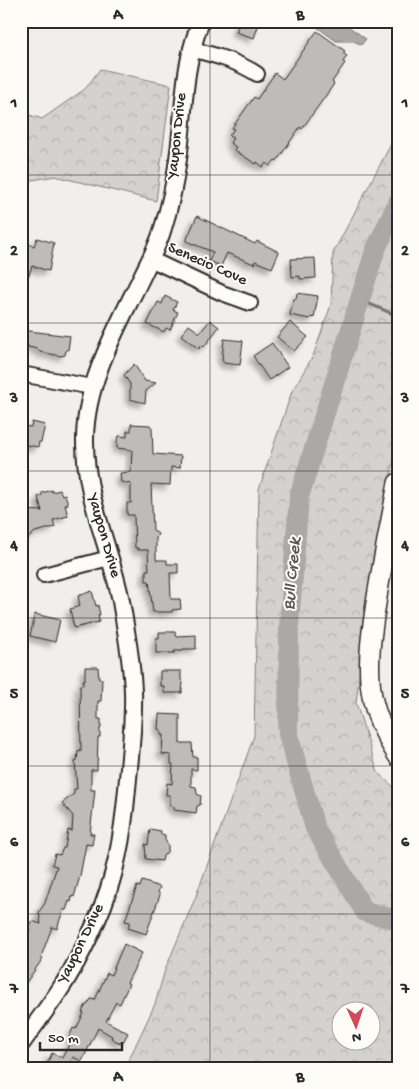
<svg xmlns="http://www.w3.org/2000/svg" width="419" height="1089" font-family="'Gochi Hand',sans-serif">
  <defs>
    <pattern id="forest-crowns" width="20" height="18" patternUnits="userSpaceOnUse" patternTransform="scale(1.25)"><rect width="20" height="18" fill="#d3d2cf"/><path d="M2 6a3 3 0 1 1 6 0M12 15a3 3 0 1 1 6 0" fill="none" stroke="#b5b4b2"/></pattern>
    <filter id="shadow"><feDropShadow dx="-4.5" dy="4.5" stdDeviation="2.5" flood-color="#0004"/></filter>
  </defs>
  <rect width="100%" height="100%" fill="#f0efeb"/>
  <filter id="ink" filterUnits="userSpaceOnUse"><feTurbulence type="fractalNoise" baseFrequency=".02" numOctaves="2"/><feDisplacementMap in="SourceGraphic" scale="10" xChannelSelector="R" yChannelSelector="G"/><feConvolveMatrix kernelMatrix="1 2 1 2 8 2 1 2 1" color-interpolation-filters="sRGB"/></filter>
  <g filter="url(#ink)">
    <path fill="url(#forest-crowns)" stroke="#7f7e7d" fill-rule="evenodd" d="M100,69L171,85L156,201L55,176L21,182V112L42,119L85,89Z
      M398,131V441L372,565L356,703L378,773L398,791V1068H125L155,1004L165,970L196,896L254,736L259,489L292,391L313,356L331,305L333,253ZM342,1012H372V1042H342Z"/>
    <path fill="#aaa9a7" stroke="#777775" d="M315,21H341L366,39L361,45L354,41H336L313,24Z"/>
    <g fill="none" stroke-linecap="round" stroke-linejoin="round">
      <path stroke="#777775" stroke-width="3" d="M360,300L398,316"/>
      <path stroke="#aaa9a7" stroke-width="20" d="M398,202L375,251L299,497L289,626L288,734L315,828L365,912L398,920"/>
    </g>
    <path fill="#bdbcb8" stroke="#2b2b2b" filter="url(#shadow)" d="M240,21H260L254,38L236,32Z
      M317,31L345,51L343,53L347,56L343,62L345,63L332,82L334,84L302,129L300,127L277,161L275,160L270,166L266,163L263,167L257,162L256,164L234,150L236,147L230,143L233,138L229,136L234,129L232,128L254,97L257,99L275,73L283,79Z
      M197,216L255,244L257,241L279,252L272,268L255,261L254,264L227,253L221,266L209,261L213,252L186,241Z
      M37,238L54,243L49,271L32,266L29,275L21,273V242L34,246Z
      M315,258L316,278L300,279V276L292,277L291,259Z
      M297,293L318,296L314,318L311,317L310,319L290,315L293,302L294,299H296Z
      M165,296L177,302L173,310L178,312L170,330L166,328L164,332L147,324L158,302L162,304Z
      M210,320L219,327L204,347L201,345L199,349L181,335L189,325L200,333Z
      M290,322L308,337L294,351L277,337Z
      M21,330L70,336L68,350H66L65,355L61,356L40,352L38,349L28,347V345L21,344Z
      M224,339L243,341L240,365L224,363L222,360Z
      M272,343L288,367L269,380L253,356Z
      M134,364L145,381L156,383L146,391L145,403L130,399V384L124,375Z
      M32,422L45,425L41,442H39L38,447L21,444V426L31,427Z
      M131,424L150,425L152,428L153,454L181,456L180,468L171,467L170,485L151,484L153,530L158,534L156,538V560H167V564H178V573H170L171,599H180L181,609L172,610V612H153L149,581H146V570H149L148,550H138V548H135L134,515H127V503H131V484L121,482L120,473L131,472L132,450L117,448V440L119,436L127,437V431H131Z
      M52,490V492L60,490L62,495L65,494L68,504L65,505L68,516L53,520L55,527L35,532L21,545V510L42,511L38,497L42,495V493Z
      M92,591L96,606L98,605L100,615H98L99,622L74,628L70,609L80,606L78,596Z
      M35,614L60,620L55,642L30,636Z
      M159,632H175L176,636L196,635V649H183V651H174L175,653H156V638H159Z
      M85,667H98L99,679H102L101,701H98V719H101V728H100V737H98L97,770H91V790H95L90,834H94L92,845L86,844L80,876L74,897L72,896L71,902L69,901L66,910H63L57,929L52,927L41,957L43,958L21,990V934L27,938L32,921L41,924L39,912L45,903L57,866L52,865L55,854L60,855L63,848H65L68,830L72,831L73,816L62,803L74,794V789H77L75,761H77L78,751L81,752L80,685H83V680H85Z
      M160,671H181V680L183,682L182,693H164V686H160Z
      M159,714L180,715V743H192L193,757H197V770L191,769V786L196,787L197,794L201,796L200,805L197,806L196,813L174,810V807L170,806V795H166L167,783L172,784L173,764H171V755L162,754L163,735H161V730L158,729Z
      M150,829L161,831V834L165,835V840L168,845V851L163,856L162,861L146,859L145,844L148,845Z
      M142,881L160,887L158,892L160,895L146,934L128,928L130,922L125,921L137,886L140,887Z
      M124,944L142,953L127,983L129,984L120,1004L116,1002L106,1021L128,1033L122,1044L111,1038L112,1036L98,1028L82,1061L73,1057L70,1062L81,1068H45L52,1053L62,1058L72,1039L69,1038L73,1028L76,1029L84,1013L82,1012L86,1005H87L91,999L95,1000L107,973L111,975Z"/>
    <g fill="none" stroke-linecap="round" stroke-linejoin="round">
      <g stroke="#2b2b2b" stroke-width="18">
        <path id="minor" d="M191,49C214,55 237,61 257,74
          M150,259L222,293L250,303
          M21,374L92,387
          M44,575L109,558"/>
      </g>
      <g stroke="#2b2b2b" stroke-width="20">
        <path id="tertiary" d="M21,1044C34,1026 47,1009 59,991C74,969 86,944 97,920C116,878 123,834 127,789C130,757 134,724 133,692C132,661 126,631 121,601C110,546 84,496 85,438C86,379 119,325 144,272C151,258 159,243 163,228C170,206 175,182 178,159C185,110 182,68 201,21"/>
      </g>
      <g stroke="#2b2b2b" stroke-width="22">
        <path id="secondary" d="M398,483C391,521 383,559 377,597C372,629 366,664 372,696C376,718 386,737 398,756"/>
      </g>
      <use href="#minor" stroke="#fdfcf7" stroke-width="14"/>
      <use href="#tertiary" stroke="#fdfcf7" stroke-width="16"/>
      <use href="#secondary" stroke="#fdfcf7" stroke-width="19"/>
    </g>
  </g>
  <path fill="none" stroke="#2b2b2b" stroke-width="1" stroke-opacity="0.55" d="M210,21V1068M21,175H398M21,323H398M21,471H398M21,618H398M21,766H398M21,914H398"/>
  <g text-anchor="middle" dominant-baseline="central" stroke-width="4" stroke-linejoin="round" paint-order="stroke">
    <g font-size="16" fill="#2b2b2b" stroke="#fdfcf7">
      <text transform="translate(178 136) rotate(-84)">Yaupon Drive</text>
      <text transform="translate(207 265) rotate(24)">Senecio Cove</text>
      <text transform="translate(103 536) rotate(74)">Yaupon Drive</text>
      <text transform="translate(82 944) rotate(-64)">Yaupon Drive</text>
    </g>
    <g font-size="18" font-style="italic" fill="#575756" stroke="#fdfcf7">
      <text transform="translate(293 574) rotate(-85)">Bull Creek</text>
    </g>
  </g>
  <rect width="419" height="1089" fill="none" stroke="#fdfcf7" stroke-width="55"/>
  <g transform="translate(356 1026) rotate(177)"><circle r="24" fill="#fdfcf7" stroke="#a9a8a5"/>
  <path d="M0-4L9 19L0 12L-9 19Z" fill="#d1495b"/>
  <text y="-8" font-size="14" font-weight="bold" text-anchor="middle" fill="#2b2b2b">N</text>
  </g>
  <path d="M40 1042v8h82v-8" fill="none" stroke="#2b2b2b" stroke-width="2.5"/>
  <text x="48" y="1042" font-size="15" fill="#2b2b2b" stroke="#fdfcf7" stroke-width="4" paint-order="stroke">50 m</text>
  <rect x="28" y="28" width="364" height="1034" fill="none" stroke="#2b2b2b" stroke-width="2"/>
  <g font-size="16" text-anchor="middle" font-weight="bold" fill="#2b2b2b">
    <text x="118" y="19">A</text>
    <text x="300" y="19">B</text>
    <text x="14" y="107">1</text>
    <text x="405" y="107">1</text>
    <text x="14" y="255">2</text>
    <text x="405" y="255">2</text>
    <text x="14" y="402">3</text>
    <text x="405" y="402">3</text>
    <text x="14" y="550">4</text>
    <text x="405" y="550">4</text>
    <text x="14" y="698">5</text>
    <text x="405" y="698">5</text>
    <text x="14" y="846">6</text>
    <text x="405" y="846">6</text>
    <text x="14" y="993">7</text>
    <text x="405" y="993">7</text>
    <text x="118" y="1081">A</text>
    <text x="300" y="1081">B</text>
  </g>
</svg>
